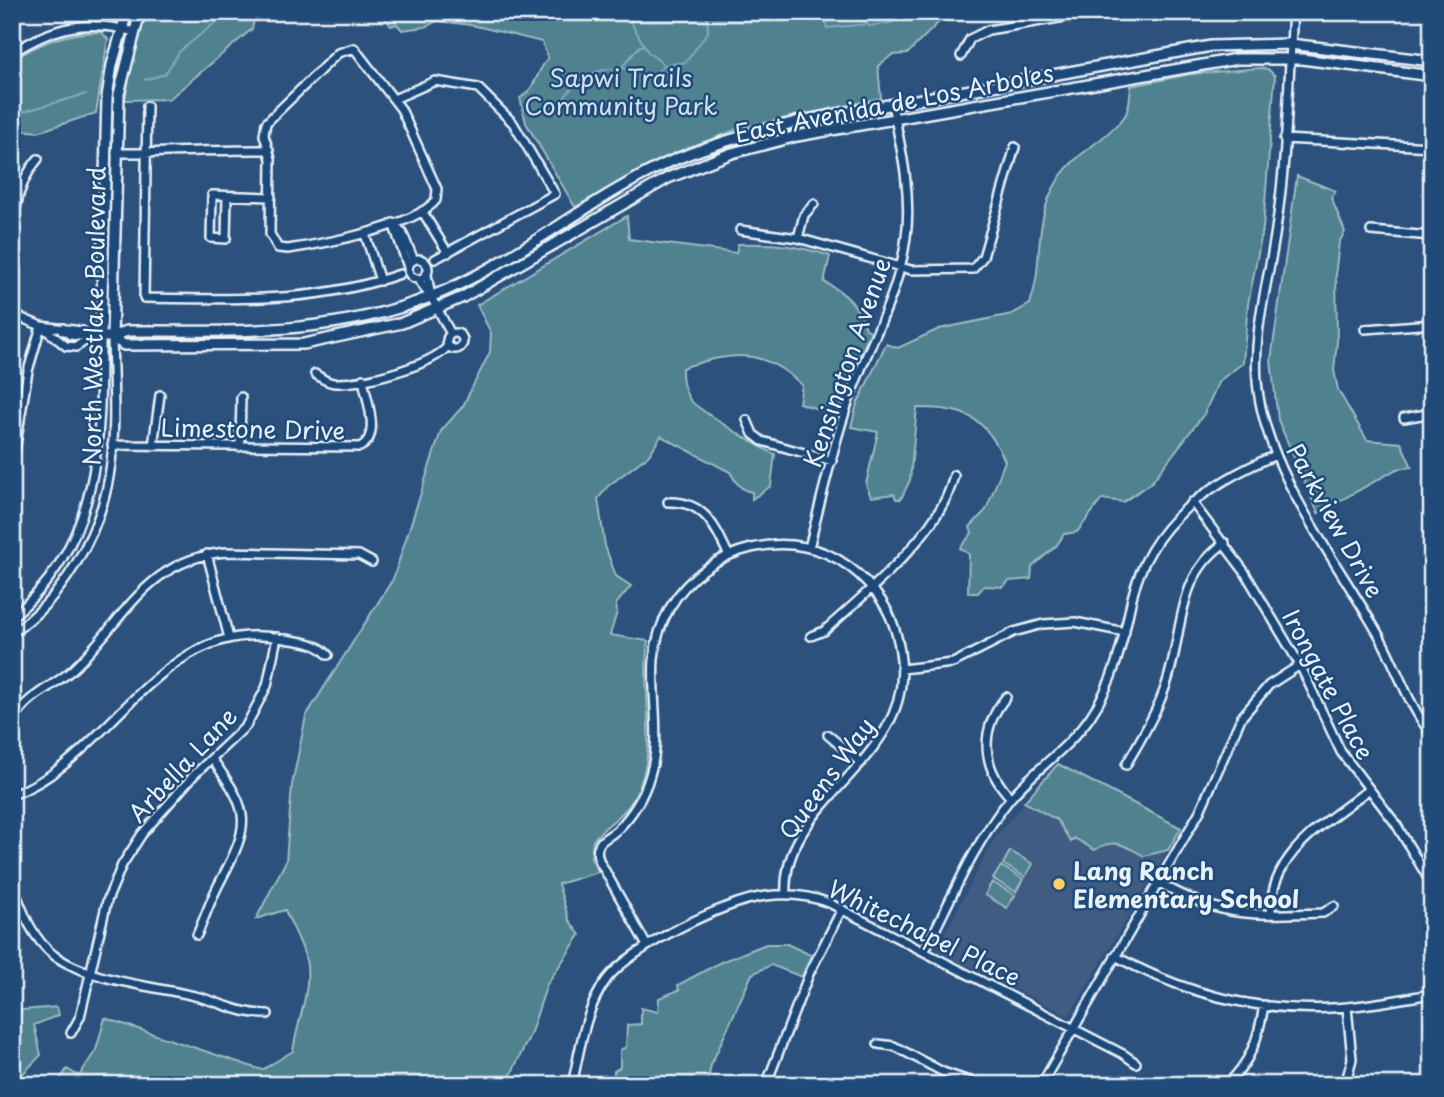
<svg xmlns="http://www.w3.org/2000/svg" width="1444" height="1097" font-family="'Playpen Sans',sans-serif">
  <rect width="100%" height="100%" fill="#2d517d"/>
  <filter id="ink" filterUnits="userSpaceOnUse"><feTurbulence type="fractalNoise" baseFrequency=".0143" numOctaves="2"/><feDisplacementMap in="SourceGraphic" scale="14" xChannelSelector="R" yChannelSelector="G"/><feConvolveMatrix kernelMatrix="1 2 1 2 8 2 1 2 1" color-interpolation-filters="sRGB"/></filter>
  <g filter="url(#ink)">
    <path fill="#415c83" d="M1058,764L1181,828L1069,1016L940,952L938,947L994,839Z"/>
    <path fill="#4f828e" stroke="#9cbac3" stroke-width="2" d="M147,12H256L252,29L169,99L125,100L134,49Z
      M381,12H949L907,54L892,55L878,66L881,98L740,128L656,162L575,207L526,123L520,98C536,89 536,72 548,58L542,42L472,25L437,21L425,27L402,30L397,24L391,26Z
      M101,32L108,39L96,113L38,132L12,129V61C38,43 68,32 101,32Z
      M1261,68L1268,69L1275,76L1263,228L1248,304L1243,363L1219,381L1204,414L1151,483L1123,502L1102,499L1077,532L1064,534L1057,545L1032,567L1031,579L1009,581L1003,587L984,586L978,593H968L969,554L960,548L972,533L970,527L986,510L1005,461C985,416 965,408 917,408L910,480L901,499H896L894,494L871,497L866,484L878,432L851,427L857,404L886,344L898,348L939,329L1012,314L1030,304C1045,261 1031,224 1058,180C1075,153 1105,141 1124,117C1130,110 1130,94 1131,86L1191,74Z
      M1297,176L1336,191L1331,197L1345,232L1339,242L1336,268L1337,342L1334,370L1338,390L1367,440L1401,443L1412,467L1397,469L1318,513L1278,420L1271,360Z
      M627,216L629,239L736,253L738,244C771,243 798,245 830,256L824,282C845,292 860,306 866,329L871,331L846,386L837,415L799,403L802,385C762,347 732,352 682,368C682,380 683,389 690,400C696,408 763,450 775,454L771,486L752,499V492C741,491 735,481 730,472L661,436L649,455L608,486L598,499L605,546L616,576L631,586L616,604L617,612L610,635L648,641C640,693 661,750 634,798C623,818 602,826 593,841L591,858L599,872L558,884L569,920L580,935L547,984L530,1035L506,1085H56L67,1069L79,1076L96,1050L105,1018L262,1070L293,1051C297,1023 310,994 307,966C305,948 292,927 285,910L256,919L286,861L292,785L306,716L393,579L441,431L463,406L490,352L491,333L477,305Z
      M1058,764L1181,828L1168,850L1144,856C1126,846 1114,837 1095,850L1074,838L1071,842L1057,820L1024,802Z
      M1010,851L1033,864L1025,877L1003,864Z
      M1001,866L1023,879L1016,892L993,879Z
      M992,882L1015,895L1007,908L985,895Z
      M766,944H787L811,955L802,977L771,965L752,974L711,1065L707,1085H613L614,1071L620,1067V1050L626,1047L627,1025L641,1024V1008L658,1012L659,998L679,990L678,985L721,962Z
      M57,1007L59,1015L34,1025L41,1055L12,1085V1011Z"/>
    <path fill="#40789a" stroke="#83a8c0" stroke-width="2" d="M878,12H908V14L890,23L869,26L865,21L869,15Z"/>
    <g fill="none" stroke-linecap="round" stroke-linejoin="round">
      <path stroke="#83a8c0" stroke-width="2" d="M625,12L648,52L664,65L686,62L708,32L707,12
        M823,12L827,28L868,24
        M622,67L640,46H645
        M144,80L165,74L180,51L229,12
        M557,113C567,85 589,69 619,68C634,68 650,84 663,66
        M12,115L86,94"/>
      <g stroke="#e8f1f8" stroke-width="12">
        <path id="minor" d="M1293,12C1288,84 1287,158 1276,229C1269,280 1253,329 1257,381C1264,469 1337,561 1380,637C1398,670 1408,705 1432,735
          M12,13L14,12
          M12,20V27
          M354,48L401,109L437,189L436,200C415,227 322,244 288,249L278,248L270,234L271,159L264,135L266,123L338,53Z
          M12,53C53,27 87,18 134,32
          M961,56L970,39L988,30L1095,12
          M394,99L435,81L478,88L513,123L555,194L435,259
          M147,106L144,298C234,299 314,304 400,274
          M1284,139L1432,147
          M116,153C167,153 218,149 269,150
          M227,196L226,239L211,238L212,195L271,197
          M422,211L448,253
          M393,223L408,267
          M393,223L402,232L414,260
          M740,230L798,238L911,270L973,269L983,257L1015,147
          M1371,231L1432,236
          M365,234L380,281
          M798,238L804,215L814,204
          M408 269a10 10 0 1 1 20 0a10 10 0 1 1-20 0Z
          M427,274L431,297L451,334
          M418,279L431,297
          M12,280C14,238 9,192 38,159
          M12,314L41,326L66,346L76,347L91,337
          M1365,329L1432,324
          M62,331L63,328L70,335L90,337
          M447 341a8 8 0 1 1 16 0a8 8 0 1 1-16 0Z
          M315,374C322,378 327,383 335,383C361,384 432,366 448,346
          M1404,418L1432,413
          M747,420L753,434L762,441L832,461
          M112,445L360,447C382,436 366,400 363,379
          M153,446L160,395
          M240,447L241,397
          M12,469L28,371L41,326
          M668,502C703,500 715,526 728,554
          M1192,502L1244,571L1300,665L1341,752L1396,824L1432,885
          M809,548C821,500 832,450 848,403C867,346 899,297 906,237C912,193 901,147 892,104
          M207,554L229,638
          M12,617C101,544 101,442 101,337H91L82,331L41,326
          M12,633C62,600 99,535 109,477C117,431 113,383 112,337
          M811,636L824,631C865,594 943,531 954,475
          M902,669L953,663L1014,632L1043,624L1075,622L1125,632
          M1006,697C979,730 981,767 1011,798
          M16,717C26,696 55,686 73,669C125,620 146,559 226,552L359,555L372,562
          M828,735L861,763
          M1126,765C1139,742 1154,718 1163,693C1185,640 1172,579 1225,543
          M12,795C113,759 160,612 285,639C301,642 317,642 328,655
          M12,882C22,910 31,938 55,956C90,981 154,986 195,996C220,1002 242,1015 268,1014
          M1158,882C1222,919 1251,915 1323,913L1334,906
          M1271,914C1269,853 1326,823 1368,790
          M197,935C205,917 211,898 221,880C251,823 251,812 212,759
          M646,944L600,862C597,856 596,848 601,842C606,837 613,834 618,829C633,814 644,796 650,775C662,738 651,697 654,659C660,583 733,533 805,547C837,553 863,574 881,600C893,618 899,639 901,660C913,762 780,799 786,894
          M924,952C950,902 973,845 1009,800C1034,770 1068,749 1090,717C1115,681 1123,640 1132,598C1150,523 1209,483 1276,455
          M1115,956C1181,992 1255,1012 1331,1008C1365,1007 1398,999 1432,994
          M71,1033L80,1017L107,901L122,865L142,834L194,775L246,726L267,686L277,637
          M878,1044L894,1046L943,1072L980,1085
          M572,1085C580,1050 585,1008 607,979C630,948 727,900 766,896C788,893 808,895 829,903L1123,1054L1136,1063
          M766,1085L809,974L842,909
          M1041,1085L1200,811L1241,718L1269,685L1300,665
          M1226,1085C1251,1063 1259,1036 1264,1005
          M1345,1085L1352,1059L1347,1007"/>
      </g>
      <g stroke="#e8f1f8" stroke-width="14">
        <path id="major" d="M127,12L112,65L107,97L101,337H112L127,331C231,331 332,336 430,297C514,264 584,202 665,164C706,145 752,134 796,122L1211,46L1290,44L1432,61
          M112,337L124,345L304,344L402,323L463,297L668,178L732,153L797,136L1237,59H1302L1432,76
          M112,337L119,94L140,12"/>
      </g>
      <use href="#minor" stroke="#1f4a7a" stroke-width="7"/>
      <use href="#major" stroke="#1f4a7a" stroke-width="9"/>
    </g>
  </g>
  <circle fill="#ffd166" stroke="#1f4a7a" stroke-width="2.5" cx="1059" cy="884" r="7"/>
  <g text-anchor="middle" dominant-baseline="central" stroke-width="5" stroke-linejoin="round" paint-order="stroke">
    <g font-size="24" fill="#d1e0e8" stroke="#1f4a7a">
      <text x="621" y="77">Sapwi Trails<tspan x="621" dy="28">Community Park</tspan></text>
    </g>
    <g font-size="24" fill="#e8f1f8" stroke="#1f4a7a">
      <text transform="translate(894 102) rotate(-11)">East Avenida de Los Arboles</text>
      <text transform="translate(93 316) rotate(-89)">North Westlake Boulevard</text>
      <text transform="translate(846 362) rotate(-71)">Kensington Avenue</text>
      <text transform="translate(253 428) rotate(1)">Limestone Drive</text>
      <text transform="translate(1336 520) rotate(61)">Parkview Drive</text>
      <text transform="translate(1329 684) rotate(62)">Irongate Place</text>
      <text transform="translate(182 764) rotate(-47)">Arbella Lane</text>
      <text transform="translate(826 778) rotate(-54)">Queens Way</text>
      <text transform="translate(925 932) rotate(26)">Whitechapel Place</text>
    </g>
    <g font-size="24" font-weight="bold" fill="#e8f1f8" stroke="#1f4a7a" text-anchor="start">
      <text x="1073" y="870">Lang Ranch<tspan x="1073" dy="28">Elementary School</tspan></text>
    </g>
  </g>
  <rect width="1444" height="1097" fill="none" stroke="#1f4a7a" stroke-width="42"/>
  <rect x="21" y="21" width="1402" height="1055" fill="none" stroke="#e8f1f8" stroke-width="2.5" filter="url(#ink)"/>
</svg>
